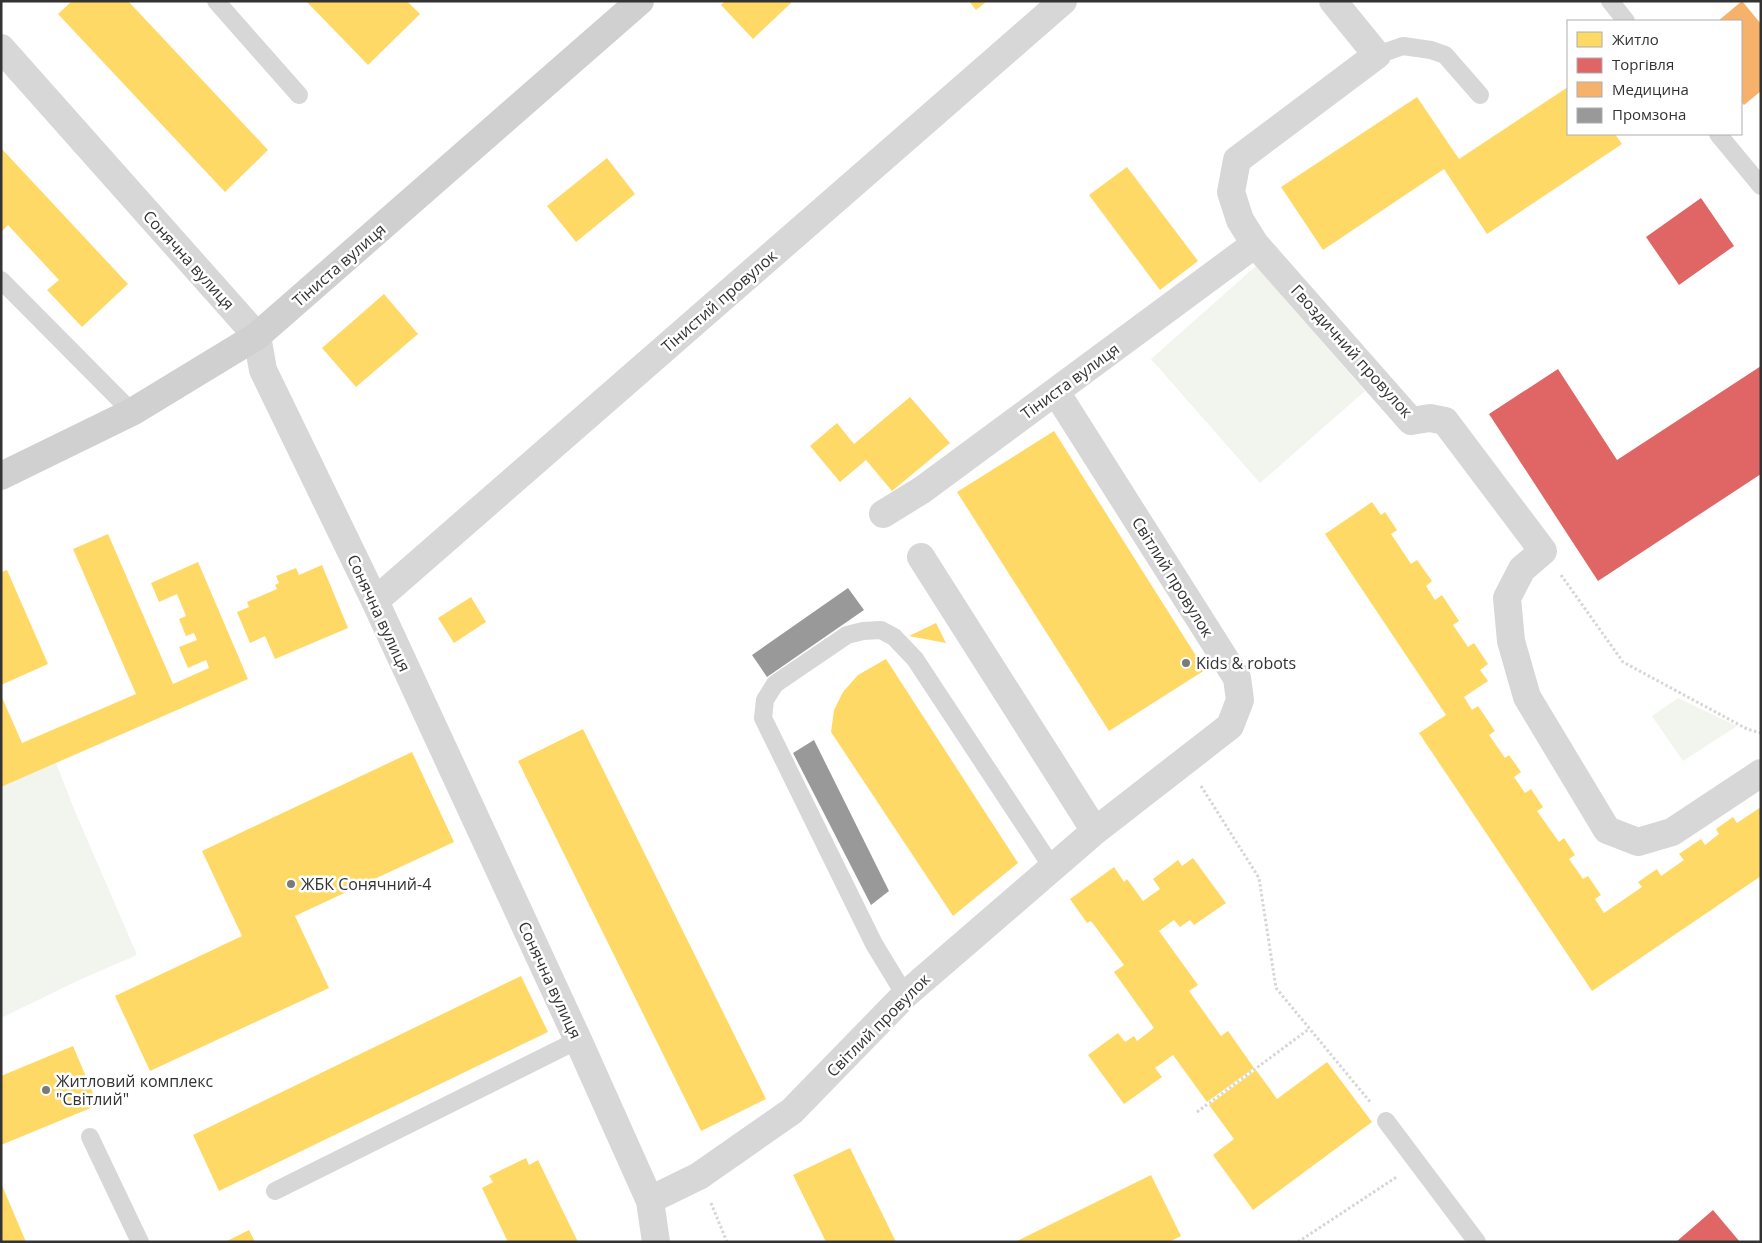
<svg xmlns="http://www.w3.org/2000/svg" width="1762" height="1243" font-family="'Open Sans',sans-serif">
  <rect width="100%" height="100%" fill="#fff"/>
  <path fill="#f1f5ed" d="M1256,266L1365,391L1260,483L1151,359Z
    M1678,698L1737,726L1683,761L1652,716Z
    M56,763L74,809L137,955L77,981L1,1018V787Z"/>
  <path fill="#ffd966" d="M72,1H128L268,150L225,192L58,14Z
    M306,1H407L420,14L368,65Z
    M725,1H790L791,3L753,39L721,5Z
    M969,1H987L976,10Z
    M1568,87V134H1615L1622,144L1487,234L1444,169L1323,250L1281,187L1417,97L1459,159Z
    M1,148L128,284L82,327L47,290L59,280L8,225L2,231L1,229Z
    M607,158L635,194L576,242L547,206Z
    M1127,167L1198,261L1160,290L1089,195Z
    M384,294L418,334L356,387L322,348Z
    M910,397L950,443L892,491L866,460L840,482L810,446L837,423L854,444Z
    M1054,431L1205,670L1109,731L957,492Z
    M1372,502L1381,515L1385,512L1397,530L1391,534L1411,564L1417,560L1432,581L1426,586L1435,600L1442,595L1459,621L1453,625L1468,647L1474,643L1488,664L1480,670L1488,681L1464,697L1472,710L1478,706L1495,731L1489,735L1505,758L1509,755L1521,772L1514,777L1525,793L1531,789L1543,807L1537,811L1559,842L1564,838L1575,855L1569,859L1583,879L1588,876L1601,895L1595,899L1604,913L1642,887L1638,882L1657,869L1661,876L1684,860L1679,854L1701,839L1705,845L1719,834L1716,829L1733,817L1737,823L1761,807V876L1592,991L1419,733L1446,715L1325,534Z
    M108,534L173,684L209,668L206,660L188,668L179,647L197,640L194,633L186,636L179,619L186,616L177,594L159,602L151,583L198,562L248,679L1,787V695L22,743L136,694L73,549Z
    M322,565L348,628L275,659L265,636L250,643L237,612L249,607L247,602L277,589L275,585L279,583L276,576L296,568L299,575Z
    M7,570L48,664L1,685V572Z
    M471,597L486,622L454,643L438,618Z
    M936,623L946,643L909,636Z
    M886,659L1018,863L953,916L831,732L834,710L843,692L858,675Z
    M583,729L766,1099L701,1131L518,761Z
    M412,752L454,842L295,916L329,988L150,1071L115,996L242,936L202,851Z
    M1193,858L1226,903L1194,925L1190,920L1180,927L1174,920L1159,931L1198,985L1189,991L1221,1036L1228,1031L1254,1068L1207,1102L1173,1055L1155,1068L1162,1077L1124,1104L1088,1055L1118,1033L1125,1042L1134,1036L1137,1041L1154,1028L1114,972L1124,965L1091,921L1087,923L1070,899L1114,867L1124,882L1127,879L1143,901L1160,889L1153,879L1178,860L1182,866Z
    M521,976L548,1032L219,1191L193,1135Z
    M73,1046L98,1105L1,1145V1076Z
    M1327,1062L1372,1122L1253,1210L1213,1155L1234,1139L1209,1105L1256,1070L1277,1099Z
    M850,1148L896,1242H826L793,1175Z
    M526,1158L529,1165L538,1160L578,1242H508L482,1188L493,1182L489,1176Z
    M1151,1175L1181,1236L1169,1242H1015Z
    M1,1183L26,1242H1Z
    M249,1230L255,1242H225Z"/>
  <path fill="#e06666" d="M1701,198L1734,246L1679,285L1646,237Z
    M1761,366V474L1598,581L1489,414L1558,369L1617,460Z
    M1713,1210L1740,1242H1676Z"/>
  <path fill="#f6b26b" d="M1742,1L1761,24V91L1744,105L1741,102V21H1718Z"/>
  <path fill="#999" d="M848,588L864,610L767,677L752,655Z
    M814,740L889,891L871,905L793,753Z"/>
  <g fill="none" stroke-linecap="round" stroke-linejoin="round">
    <path stroke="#d6d6d6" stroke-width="3" stroke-dasharray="2.5 2.5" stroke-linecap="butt" d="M1561,575L1623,662L1747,729L1761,733
      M1201,786L1259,878L1276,988L1371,1103
      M1197,1112L1309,1029
      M711,1203L727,1242
      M1298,1242L1398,1176"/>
    <path stroke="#d7d7d7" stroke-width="18" d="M216,1L299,95
      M1610,1L1626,21
      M1377,55L1403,46L1431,50L1445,55L1480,95
      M1718,134L1761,186
      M1,280L132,412
      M905,995L874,944L763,718L765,700L775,684L847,635L863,631L881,630L894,637L915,659L1052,867
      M1386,1121L1477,1242
      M90,1137L140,1242
      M275,1191L578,1040"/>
    <path stroke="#d7d7d7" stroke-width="28" d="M1333,1L1377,55L1237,160L1231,192L1240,220L1255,244L1411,421L1430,418L1445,421L1543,551L1522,569L1507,598L1511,641L1527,697L1607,830L1638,842L1672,832L1761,773
      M1,48L257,336L263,370L375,601L578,1040L650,1201L656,1242
      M883,514L922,490L1255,244
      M921,557L1095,831
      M375,601L1063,1
      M650,1201L658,1196L699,1176L792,1111L905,995L1095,831L1230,726L1240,700L1237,678L1056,392"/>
    <path stroke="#d0d0d0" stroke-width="28" d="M1,476L132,412L257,336L640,1"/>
  </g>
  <g fill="#7a7a7a" stroke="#fff" stroke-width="2">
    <circle cx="1186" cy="663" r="5"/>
    <circle cx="291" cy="884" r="5"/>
    <circle cx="46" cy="1090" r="5"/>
  </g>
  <g text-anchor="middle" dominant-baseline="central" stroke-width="5" stroke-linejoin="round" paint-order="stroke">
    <g font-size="16" fill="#333" stroke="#fff">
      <text transform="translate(189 260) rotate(48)">Сонячна вулиця</text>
      <text transform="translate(339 265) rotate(-41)">Тіниста вулиця</text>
      <text transform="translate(719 301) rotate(-41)">Тінистий провулок</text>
      <text transform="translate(1352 351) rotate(48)">Гвоздичний провулок</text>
      <text transform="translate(1070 381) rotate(-36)">Тіниста вулиця</text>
      <text transform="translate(1173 577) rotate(58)">Світлий провулок</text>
      <text transform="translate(379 613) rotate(65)">Сонячна вулиця</text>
      <text transform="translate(550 980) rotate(65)">Сонячна вулиця</text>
      <text transform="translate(878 1025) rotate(-45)">Світлий провулок</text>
    </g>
    <g font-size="16" fill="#333" stroke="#fff" text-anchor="start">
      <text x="1196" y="663">Kids &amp; robots</text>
      <text x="301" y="884">ЖБК Сонячний-4</text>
      <text x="56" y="1081">Житловий комплекс<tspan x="56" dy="18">"Світлий"</tspan></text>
    </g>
  </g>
  <rect width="1762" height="1243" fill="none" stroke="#333333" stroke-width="5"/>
  <rect x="1567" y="20" width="175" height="115" fill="#ffffff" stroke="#adadad"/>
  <rect x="1577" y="32" width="25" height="15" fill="#ffd966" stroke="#adadad"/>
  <text x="1612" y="45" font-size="15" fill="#333333">Житло</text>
  <rect x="1577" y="58" width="25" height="15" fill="#e06666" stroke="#adadad"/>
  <text x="1612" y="70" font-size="15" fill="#333333">Торгівля</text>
  <rect x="1577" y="82" width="25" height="15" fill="#f6b26b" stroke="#adadad"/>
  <text x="1612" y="95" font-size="15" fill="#333333">Медицина</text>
  <rect x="1577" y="108" width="25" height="15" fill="#999999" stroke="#adadad"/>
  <text x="1612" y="120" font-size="15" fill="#333333">Промзона</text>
</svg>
